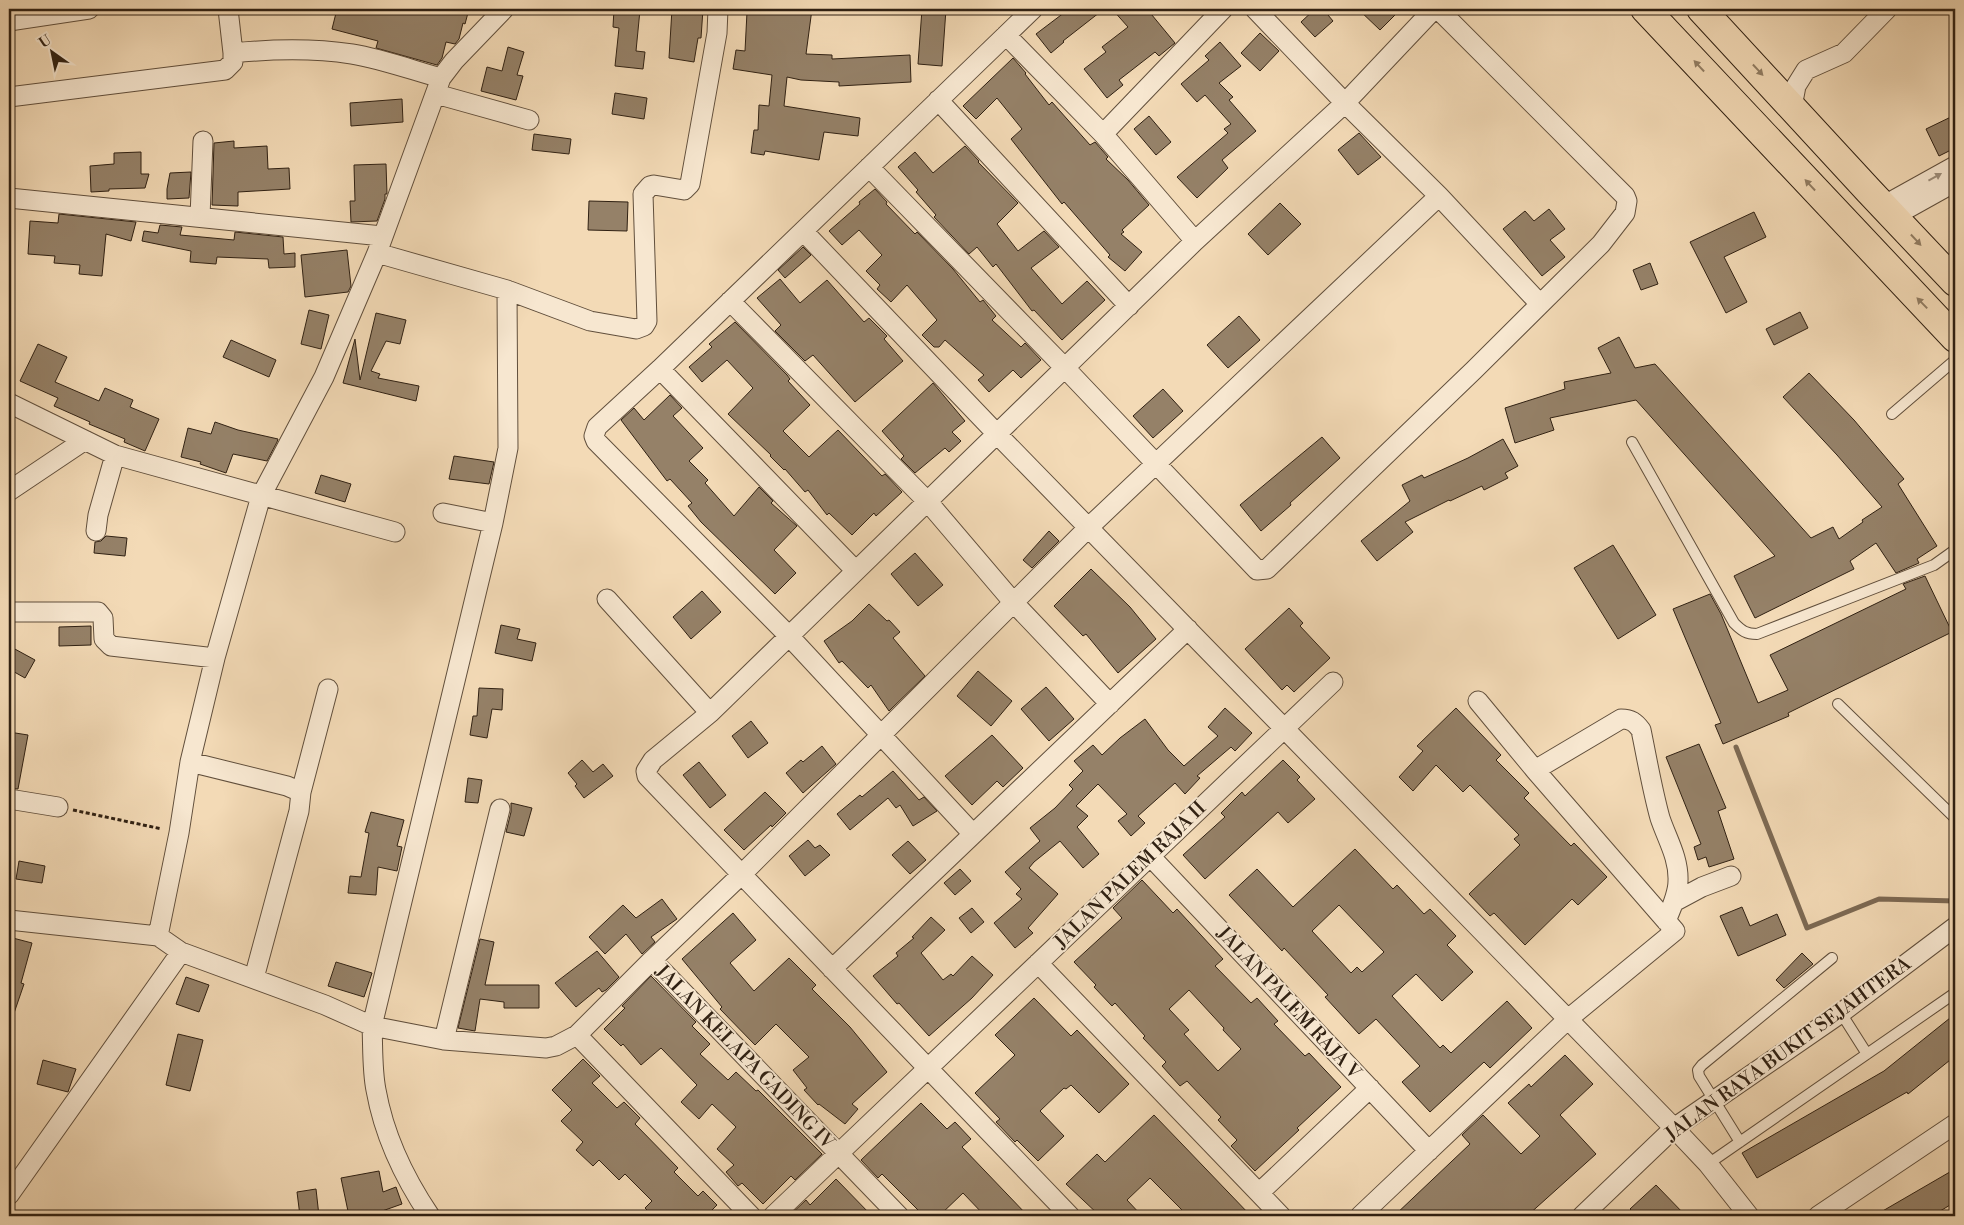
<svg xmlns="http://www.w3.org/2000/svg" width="1964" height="1225" font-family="'Libre Bodoni',serif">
  <rect width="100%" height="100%" fill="#f3dab6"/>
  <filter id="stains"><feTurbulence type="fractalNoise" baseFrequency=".004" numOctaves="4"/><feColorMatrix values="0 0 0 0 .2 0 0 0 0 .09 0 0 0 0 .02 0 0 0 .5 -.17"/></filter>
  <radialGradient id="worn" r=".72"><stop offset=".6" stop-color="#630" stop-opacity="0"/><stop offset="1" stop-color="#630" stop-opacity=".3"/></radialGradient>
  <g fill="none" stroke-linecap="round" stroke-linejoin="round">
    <path stroke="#7d6a54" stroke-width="5" d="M1736,747L1807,928L1879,899L1955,901"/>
  </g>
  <path fill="#958168" stroke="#302113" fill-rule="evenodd" d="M337,9H469L465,24L463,23L459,39L455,44L446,42L442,58L437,65L376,48L378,41L332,29Z
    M614,9L640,10L636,51L645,52L643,69L615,66L619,28L613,27Z
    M672,9H703L701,38H698L694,62L669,58Z
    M789,9H812L806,54L832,55V59L910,55L911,82L839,86V82L801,80L787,77L784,106L860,118L858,136L824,132L819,160L765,151L764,155L751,153L754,130H758L759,105L769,106L772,75L733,69L736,50L745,51L747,12L789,14Z
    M922,9H946L942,66L918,64Z
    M1069,9H1104L1063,41L1064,42L1051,53L1036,34Z
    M1112,9H1147L1175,43L1159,56L1155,52L1119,80L1123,85L1107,98L1084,69L1106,52L1102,47L1128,27Z
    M1315,9H1323L1333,21L1315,37L1301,22Z
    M1358,9H1401L1380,30Z
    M1260,33L1279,51L1260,71L1241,53Z
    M1220,42L1241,66L1219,83L1233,97L1229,100L1256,131L1222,160L1228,168L1197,198L1177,177L1228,133L1224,129L1231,124L1205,95L1197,102L1181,84L1209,60L1205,56Z
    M508,47L524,52L517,75L523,76L516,100L481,91L487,67L502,71Z
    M1013,58L1026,73L1025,74L1049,105L1052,102L1090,145L1095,142L1108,157L1106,159L1128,180L1149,205L1122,230L1124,232L1121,234L1142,252L1125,271L1108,257L1110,255L1064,202L1062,204L1011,139L1022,129L997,98L976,119L963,106Z
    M615,93L647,98L644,119L612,114Z
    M402,99L403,122L351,126L350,103Z
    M1955,115V148L1939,156L1926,129Z
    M1149,116L1171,142L1156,155L1134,129Z
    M1359,133L1381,157L1358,175L1338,150Z
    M534,134L571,139L569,154L532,150Z
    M234,141V148L267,146L268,169L289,168L290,189L238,192V206L212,205L214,143Z
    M965,146L979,161L978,162L1018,203L997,224L1018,251L1044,231L1059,247L1031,268L1062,304L1087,281L1105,300L1062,340L1034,310L1032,311L996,264L993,267L977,247L969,254L934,217L936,215L916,192L918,190L898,167L915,152L933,173Z
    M141,152V174H149L145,188L109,189V191L91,192L90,166L114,164V153Z
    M386,164L387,194H385V199L377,221L351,222L350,201H355L354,165Z
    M191,172L189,198L167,199V189L170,173Z
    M875,189L887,202L886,204L915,234L917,232L953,269L980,302L983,300L996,316L992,320L1021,347L1025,343L1041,360L1021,378L1013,370L989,392L978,380L984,375L945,340L939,347H934L922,335L937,320L907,285L891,302L877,289L880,285L866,271L882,255L859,230L842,245L829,231L860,204L859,202Z
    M589,201L628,202L627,231L588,230Z
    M1280,203L1301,224L1268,255L1248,234Z
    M1549,209L1565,229L1550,240L1565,257L1542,276L1503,229L1525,211L1534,221Z
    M1754,212L1766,237L1724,257L1747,302L1726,313L1690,242Z
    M59,214L136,222L131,241L106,234L102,276L79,274L80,265L54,263L55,256L28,254L30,221L58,223Z
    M160,225L182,227L180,235L234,240L235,232L283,237L284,254L295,253V267L269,268L268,259L217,257L216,264L190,262L191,251L142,241L144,231L158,233Z
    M803,247L811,255L785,278L778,270Z
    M347,250L351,286L348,292L305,297L301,255Z
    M1650,263L1658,284L1641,290L1633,270Z
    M780,279L800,303L827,280L864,322L869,318L887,336L884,339L903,361L855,402L813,355L805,361L775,331L781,325L757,298Z
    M309,310L329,315L321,349L301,344Z
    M1800,312L1808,328L1774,345L1766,329Z
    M376,313L406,320L400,344L386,341L371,371L380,374L378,378L419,386L416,401L343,383L355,339L360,380Z
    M1239,316L1260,340L1228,368L1207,345Z
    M735,322L787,375L790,379L788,381L810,405L783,431L809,457L838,430L882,476L885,474L902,492L876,516L874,513L852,535L829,513L827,515L808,490L805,492L785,469L784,470L770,456L771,455L728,414L753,388L727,360L702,382L689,367L712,347L709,344Z
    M1619,337L1635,368L1655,364L1811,538L1833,527L1839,539L1863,522L1862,520L1882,507L1837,455L1783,397L1809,373L1854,420L1904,479L1898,484L1937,546L1917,559L1919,563L1896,573L1876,543L1850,561L1854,569L1755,618L1734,576L1775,556L1636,400L1550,418L1554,430L1515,443L1505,408L1565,389L1564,382L1611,373L1598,348Z
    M231,340L276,360L269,377L223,357Z
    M38,344L67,357L55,382L99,401L105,388L133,400L130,407L159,419L145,451L124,442L125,439L89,424L90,422L54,406L58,398L20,381Z
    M933,383L965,421L952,432L961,441L949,452L945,448L915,473L901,459L904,456L882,431Z
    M1163,389L1183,411L1153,438L1133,416Z
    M670,395L682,408L673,416L703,448L689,461L708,480L705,483L734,516L759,487L773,501L771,503L797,526L774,550L796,573L775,594L701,522L688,506L692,503L670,479L667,481L621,420L634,408L644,420Z
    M215,422L238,430L278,439L277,442L267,461L233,454L226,473L200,464L201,462L181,457L188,428L211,434Z
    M1322,437L1340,458L1290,503L1291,505L1261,531L1240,505Z
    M1503,439L1518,466L1505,473L1508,478L1484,490L1482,486L1450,501L1449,500L1405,522L1413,532L1377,561L1361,541L1410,501L1402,485L1422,475L1424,478L1468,458Z
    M454,456L494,462L489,484L449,479Z
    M321,475L351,484L345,502L315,493Z
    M1049,531L1059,541L1032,568L1023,560Z
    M106,536L127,538L125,556L94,553L95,542L101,541Z
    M1613,545L1656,615L1618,639L1574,568Z
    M915,553L943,585L918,606L891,574Z
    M1091,569L1130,607L1156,639L1118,673L1086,634L1083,636L1054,606Z
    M1925,576L1952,632L1788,713L1789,716L1723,744L1715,725L1721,723L1673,609L1710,594L1721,614L1758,703L1788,690L1770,655L1906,589L1903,584Z
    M702,591L721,612L691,639L673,617Z
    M869,604L887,621L889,620L900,632L893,638L925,676L889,711L871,685L868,688L842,661L839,663L824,641L852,621Z
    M1289,608L1303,623L1300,626L1330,658L1294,692L1287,685L1282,690L1245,649Z
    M501,625L520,629L517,639L536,643L532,661L495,653Z
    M91,626V645L59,646V627Z
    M13,648L35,660L25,678L9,669V656Z
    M978,671L1012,701L991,726L957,696Z
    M1046,687L1074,719L1049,741L1021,709Z
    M479,688L503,689L502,710L492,709L487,738L470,735L473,716H477Z
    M1225,708L1252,733L1235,751L1231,747L1197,776L1200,778L1185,794L1175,783L1138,816L1145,823L1131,836L1118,821L1127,814L1098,784L1076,806L1088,816L1077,827L1099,854L1083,868L1060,841L1034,862L1029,868L1058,894L1028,928L1033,933L1015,948L994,923L1022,899L1016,894L1021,889L1005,872L1040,841L1030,828L1055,808L1073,789L1069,785L1083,771L1074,761L1093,745L1102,755L1120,738L1145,719L1168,750L1184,766L1218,736L1208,727Z
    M1456,708L1501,755L1496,760L1529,793L1524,798L1571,846L1574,843L1607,877L1578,905L1572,899L1525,945L1494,913L1490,916L1469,894L1520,845L1514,839L1519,835L1470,785L1463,792L1436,765L1413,791L1399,777L1423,751L1417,746Z
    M751,721L768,743L748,758L732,736Z
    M9,732L28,735L18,789L9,788Z
    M992,735L1023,768L1003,787L997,781L972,805L945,776Z
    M1699,744L1726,808L1718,811L1734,859L1709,867L1706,857L1698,860L1694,847L1701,844L1666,757Z
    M822,746L836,764L803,793L786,773L801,760L803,762Z
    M582,760L593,772L603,764L613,776L584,798L575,786L577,784L568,773Z
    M1283,760L1300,777L1297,780L1315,799L1288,823L1278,812L1205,879L1183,855L1225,817L1221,813L1242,792L1245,796Z
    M699,762L726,795L710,808L683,775Z
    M893,771L919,800L924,797L937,811L913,826L900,805L896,808L888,798L850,830L837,814L860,795L862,797Z
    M468,778L482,780L478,803L465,802Z
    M765,792L786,813L772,827L771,825L744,850L724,830Z
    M511,803L532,808L524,836L506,832L511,812Z
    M371,812L404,820L397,846L402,847L397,871L378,867L376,895L348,893L350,876L361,877L369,833L365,832Z
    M808,840L815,848L820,845L830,855L805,876L789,856Z
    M908,841L926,860L910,874L892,855Z
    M1355,849L1393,889L1397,885L1424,914L1430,909L1456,936L1447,945L1473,972L1442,1001L1416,974L1392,996L1440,1048L1443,1045L1451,1053L1507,1001L1532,1028L1490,1068L1484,1062L1430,1112L1402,1082L1420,1066L1376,1019L1359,1034L1325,997L1328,995L1284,948L1282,951L1229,895L1257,869L1293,907ZM1339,905L1384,952L1362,972L1357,967L1351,973L1312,931Z
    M19,861L45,866L42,883L16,879Z
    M960,869L971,881L955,895L944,883Z
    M1142,880L1173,913L1177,909L1223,959L1215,966L1251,1003L1257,998L1278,1021L1274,1024L1305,1056L1309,1053L1341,1087L1297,1128L1299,1130L1255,1171L1231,1146L1237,1140L1218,1120L1221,1117L1187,1081L1180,1086L1162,1066L1166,1062L1143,1038L1145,1036L1115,1003L1112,1006L1094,987L1096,985L1074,962L1122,918L1113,908ZM1189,990L1224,1028L1223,1030L1241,1049L1218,1071L1184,1034L1189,1030L1169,1009Z
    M662,899L677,919L651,937L655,942L642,954L626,934L605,954L589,937L623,905L636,918Z
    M1742,907L1750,926L1777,914L1786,935L1738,956L1720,916Z
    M972,908L984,922L971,933L959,918Z
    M733,913L756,940L730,963L754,991L789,958L816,985L812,989L850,1027L887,1072L852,1104L858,1109L845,1124L819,1104L818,1105L804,1090L807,1088L793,1070L809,1057L776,1024L755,1045L720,1009L722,1007L682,959Z
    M931,917L945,930L921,953L943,980L951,974L953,976L972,956L993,975L972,998L929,1036L899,1003L897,1004L873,976L898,956L896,953L914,938L912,937Z
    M9,937L32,943L21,983L24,984L11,1022L9,1021Z
    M480,939L494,942L485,985H539V1008H504V1002L480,999L475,1031L458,1028Z
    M597,951L619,977L606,990L602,992L599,988L576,1007L555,983Z
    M1802,953L1813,964L1784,988L1776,980Z
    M336,962L372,973L364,997L328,986Z
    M651,976L696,1022L692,1026L710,1044L700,1054L728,1080L736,1072L756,1091L758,1090L822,1154L795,1180L791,1176L763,1204L742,1183L738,1186L726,1172L734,1165L717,1149L736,1127L712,1104L699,1119L681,1102L697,1085L661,1048L641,1065L623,1044L621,1046L604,1029L625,1008L622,1006Z
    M186,977L209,985L199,1012L176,1004Z
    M1034,998L1071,1036L1077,1030L1129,1084L1099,1113L1071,1085L1066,1089L1064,1088L1040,1111L1064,1136L1038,1161L1017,1140L1015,1142L996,1122L1000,1119L975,1093L1015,1055L995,1035Z
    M1955,1014V1056L1908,1094L1907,1092L1757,1178L1742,1153L1884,1071Z
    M178,1034L203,1040L190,1091L166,1085Z
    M1565,1055L1593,1084L1560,1115L1596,1154L1527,1216H1394L1470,1144L1462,1135L1483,1115L1521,1154L1540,1136L1508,1103L1529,1084L1531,1087Z
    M583,1059L600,1076L592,1083L617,1108L624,1102L640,1118L635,1124L678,1168L674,1172L698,1196L703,1191L717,1205L706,1216H653L645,1208L652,1201L625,1174L619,1180L599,1160L593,1166L576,1150L583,1142L561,1121L572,1110L552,1090Z
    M43,1060L76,1069L68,1092L37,1084Z
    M921,1103L947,1129L955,1122L971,1139L962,1147L1028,1216H985L963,1193L939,1216H924L882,1174L878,1178L861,1160Z
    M1154,1115L1181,1143L1251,1216H1188L1150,1178L1127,1200L1142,1216H1100L1066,1184L1097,1154L1105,1162Z
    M1955,1169V1202L1932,1216H1874Z
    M379,1171L383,1192L396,1187L402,1204L368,1216H349L341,1178Z
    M836,1179L872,1216H789L806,1200L810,1205Z
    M1656,1185L1686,1216H1637L1630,1209Z
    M316,1189L319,1216H300L297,1192Z"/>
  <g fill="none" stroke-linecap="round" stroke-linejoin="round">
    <g stroke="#614f3c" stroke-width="12">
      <path id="lane" d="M1892,414L1955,360
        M1632,442L1734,623C1742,631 1746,634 1757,634L1934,565L1955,550
        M1838,704L1955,818
        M1841,1013L1867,1054
        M1740,1142L1699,1076L1698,1070L1702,1065L1832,958
        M1708,1164L1955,993"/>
    </g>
    <g stroke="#614f3c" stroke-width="21">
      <path id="street" d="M1255,9L1345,103L1439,196L1540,304
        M9,21L89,9
        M1006,35L1103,134L1195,241
        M233,53C273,49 312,48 352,54C382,59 412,70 441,78
        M436,94L529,120
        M9,97L225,70L233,62V53L228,9
        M938,100L1129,306
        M1792,107L1796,86L1806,70L1844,53L1887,9
        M1103,134L1223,9
        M869,167L1065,368L1257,570L1267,569L1474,370L1601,244L1625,213L1627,201L1625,196L1438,9
        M9,198L382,236
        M1883,206L1955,166
        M1894,216L1955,182
        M200,217L203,141
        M803,231L997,434L1674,1128L1708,1164L1749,1216
        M377,253L507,290L590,321L636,329L644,326L647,321L643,194L650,186L654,185L684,190L690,184L717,33L718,9
        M730,301L928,502L1014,603L1110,704
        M660,369L856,571
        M9,403L115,455L395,532
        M9,491L85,440
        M493,523L508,448L507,290
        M96,531L98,515L115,455
        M607,599L710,713
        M9,612H98L103,618L104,639L111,646L215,658
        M190,762L287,786L301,792L299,811L254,978
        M1535,770L1621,719C1631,719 1635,722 1641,730C1647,759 1652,789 1660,818C1667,839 1679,858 1678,881C1678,894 1671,909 1666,921
        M301,792L328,689
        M9,799L58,807
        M973,834L789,636L596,441L594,436L597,427L660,369L1033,9
        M1150,856L1429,1151
        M1674,902L1702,887L1731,876
        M9,920L158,936L181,952L325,1005L372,1026L444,1040L546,1048L556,1046L577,1035L652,960L741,875L1089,527L1439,196
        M158,936L179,833L190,762L215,658L261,496L324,377L377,253L441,78L454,61L504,9
        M652,960L899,1216
        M1038,963L1281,1216
        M832,969L1188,629
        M577,1035L751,1216
        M444,1040L500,809
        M1259,1193L1370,1088
        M9,1195L181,952
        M430,1216C405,1179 384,1135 376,1090C372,1070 373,1047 372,1026L493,523L443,513
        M773,1216L1333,682
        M1070,1216L647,776L646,771L653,760L710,713L1195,241L1345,103L1434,9
        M1360,1216L1568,1019L1675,931L1535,770L1478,701
        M1582,1216L1674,1128L1841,1013L1955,927
        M1818,1216L1955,1124"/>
    </g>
    <g stroke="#302113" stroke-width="30">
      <path id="highway" d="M1645,9L1955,338
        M1701,9L1869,191L1955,282"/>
    </g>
    <path stroke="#302113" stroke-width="3" stroke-dasharray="4 2.5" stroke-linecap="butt" d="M73,810L162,829"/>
    <use href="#lane" stroke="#f7e7d0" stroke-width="10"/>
    <use href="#street" stroke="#f7e7d0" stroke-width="19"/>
    <use href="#highway" stroke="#f3dab6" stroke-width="28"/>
  </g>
  <defs><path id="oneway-solid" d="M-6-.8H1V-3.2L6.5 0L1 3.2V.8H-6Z" transform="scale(1.25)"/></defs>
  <g fill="#927e64">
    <use href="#oneway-solid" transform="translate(1699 66) rotate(-133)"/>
    <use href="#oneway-solid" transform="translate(1758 70) rotate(47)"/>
    <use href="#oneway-solid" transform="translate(1810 185) rotate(-133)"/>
    <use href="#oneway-solid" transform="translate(1916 240) rotate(47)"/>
    <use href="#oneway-solid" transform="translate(1922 303) rotate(-134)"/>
  </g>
  <use fill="#9d8e7b" href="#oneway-solid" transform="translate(1935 177) rotate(-29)"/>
  <g text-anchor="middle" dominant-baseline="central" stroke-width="4" stroke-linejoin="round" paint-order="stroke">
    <g font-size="19" fill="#302113" stroke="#f7e7d0">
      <text transform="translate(1130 875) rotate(-44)">JALAN PALEM RAJA II</text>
      <text transform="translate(1289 1003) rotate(47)">JALAN PALEM RAJA V</text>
      <text transform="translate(1788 1049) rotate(-36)">JALAN RAYA BUKIT SEJAHTERA</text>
      <text transform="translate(745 1057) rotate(46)">JALAN KELAPA GADING IV</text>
    </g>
  </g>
  <rect width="1964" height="1225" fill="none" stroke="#f3dab6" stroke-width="30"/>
  <rect x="10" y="10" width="1944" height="1205" fill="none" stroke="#302113" stroke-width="2.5"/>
  <rect x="15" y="15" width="1934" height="1195" fill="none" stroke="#302113"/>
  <g transform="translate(52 52) rotate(327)" stroke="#f7e7d0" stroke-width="4" paint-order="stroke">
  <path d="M0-4L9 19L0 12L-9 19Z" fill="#302113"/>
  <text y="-8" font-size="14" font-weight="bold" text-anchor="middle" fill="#302113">U</text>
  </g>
  <rect width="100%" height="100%" filter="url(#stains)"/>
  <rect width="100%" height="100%" fill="url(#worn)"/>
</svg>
